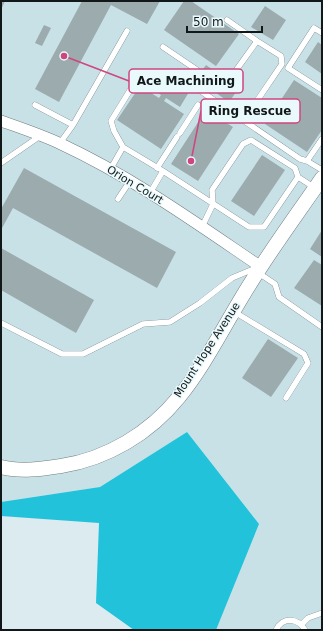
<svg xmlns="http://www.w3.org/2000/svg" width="323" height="631" font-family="'DejaVu Sans',sans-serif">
  <rect width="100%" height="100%" fill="#dcebef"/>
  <path fill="#c8e1e6" d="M1,1H322V630H216L259,524L187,432L100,487L1,502Z"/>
  <path fill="#22c2da" d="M187,432L259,524L216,630H134L96,603L99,523L1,516V502L100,487Z"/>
  <path fill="#9cabae" d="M1,1H5L1,10Z
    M82,1H160L147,24L111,5L59,102L35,89Z
    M184,1H191L239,34L216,66L164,30Z
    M265,6L286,20L273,40L251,27Z
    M44,25L51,28L42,46L35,43Z
    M318,42L322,45V74L305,62Z
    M206,65L239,88L229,102L196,79Z
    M158,72L189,92L180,107L166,98L164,101L184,114L161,149L117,120L140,86L159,98L161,95L148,87Z
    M294,80L322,98V130L307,152L265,124Z
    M206,110L233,127L198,181L171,164Z
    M262,155L285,170L254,216L231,201Z
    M24,168L176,252L157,288L13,208L1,230V209Z
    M322,230V257L310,249Z
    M1,248L94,300L76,333L1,290Z
    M314,260L322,265V306L294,288Z
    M268,339L298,358L271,397L242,378Z"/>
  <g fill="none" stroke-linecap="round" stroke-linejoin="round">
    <g stroke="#6f7d80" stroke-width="6">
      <path id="service" d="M227,20L257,41
        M322,33L314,28L288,68L322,90
        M163,47L197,70L189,83L300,159L307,161
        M237,69L257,41L281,56L282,64L244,120
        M35,105L73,125
        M180,133L198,105
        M322,139L307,161L322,170
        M60,143L73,125L127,31
        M123,147L114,131L111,121L132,87
        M1,163L40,136
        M157,168L177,137
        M110,170L123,147L163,171
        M150,193L163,171L249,227H264L298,177L315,188
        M118,199L130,181
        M202,227L213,204L212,190L243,144L251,140L295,168L298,177
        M257,272L275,284L279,297L322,327
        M233,311L304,354L308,363L286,398
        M1,323L62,354H83L143,324L170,322L200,303L232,278L256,268
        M302,624L308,618L322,613
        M276,630C283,616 298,618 305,630"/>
    </g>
    <g stroke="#6f7d80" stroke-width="12">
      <path id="minor" d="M1,121C21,128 42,135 61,144C132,177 196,223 261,267"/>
    </g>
    <g stroke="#6f7d80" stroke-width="15">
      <path id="tertiary" d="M1,467C20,472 42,469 61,466C107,459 150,433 179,397C206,364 227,320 250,284C272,248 298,213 322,178"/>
    </g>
    <use href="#service" stroke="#fff" stroke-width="5.5"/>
    <use href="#minor" stroke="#fff" stroke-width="11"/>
    <use href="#tertiary" stroke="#fff" stroke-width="14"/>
  </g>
  <g text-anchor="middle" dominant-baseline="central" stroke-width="3" stroke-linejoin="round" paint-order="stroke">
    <g font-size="11" fill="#121819" stroke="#e9f9fc">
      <text transform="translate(135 185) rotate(31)">Orion Court</text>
      <text transform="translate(207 350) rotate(-57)">Mount Hope Avenue</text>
    </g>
  </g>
  <path fill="none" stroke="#ce457f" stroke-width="1.5" d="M64 56L129 81M191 161L201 111"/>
  <g fill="#ce457f" stroke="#e9f9fc" stroke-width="1.5">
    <circle cx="64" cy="56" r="4"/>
    <circle cx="191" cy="161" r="4"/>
  </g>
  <g fill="#e9f9fc" stroke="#ce457f" stroke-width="1.5">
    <rect x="129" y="69" width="114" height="24" rx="4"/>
    <rect x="201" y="99" width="99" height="24" rx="4"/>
  </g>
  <g font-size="12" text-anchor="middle" font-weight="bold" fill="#121819">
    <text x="186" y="85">Ace Machining</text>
    <text x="250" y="115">Ring Rescue</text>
  </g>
  <rect width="323" height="631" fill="none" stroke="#121819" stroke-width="4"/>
  <path d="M187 26v6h75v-6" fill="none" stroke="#121819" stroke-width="2"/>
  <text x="193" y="26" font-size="12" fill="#121819" stroke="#e9f9fc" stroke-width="3" paint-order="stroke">50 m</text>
</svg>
